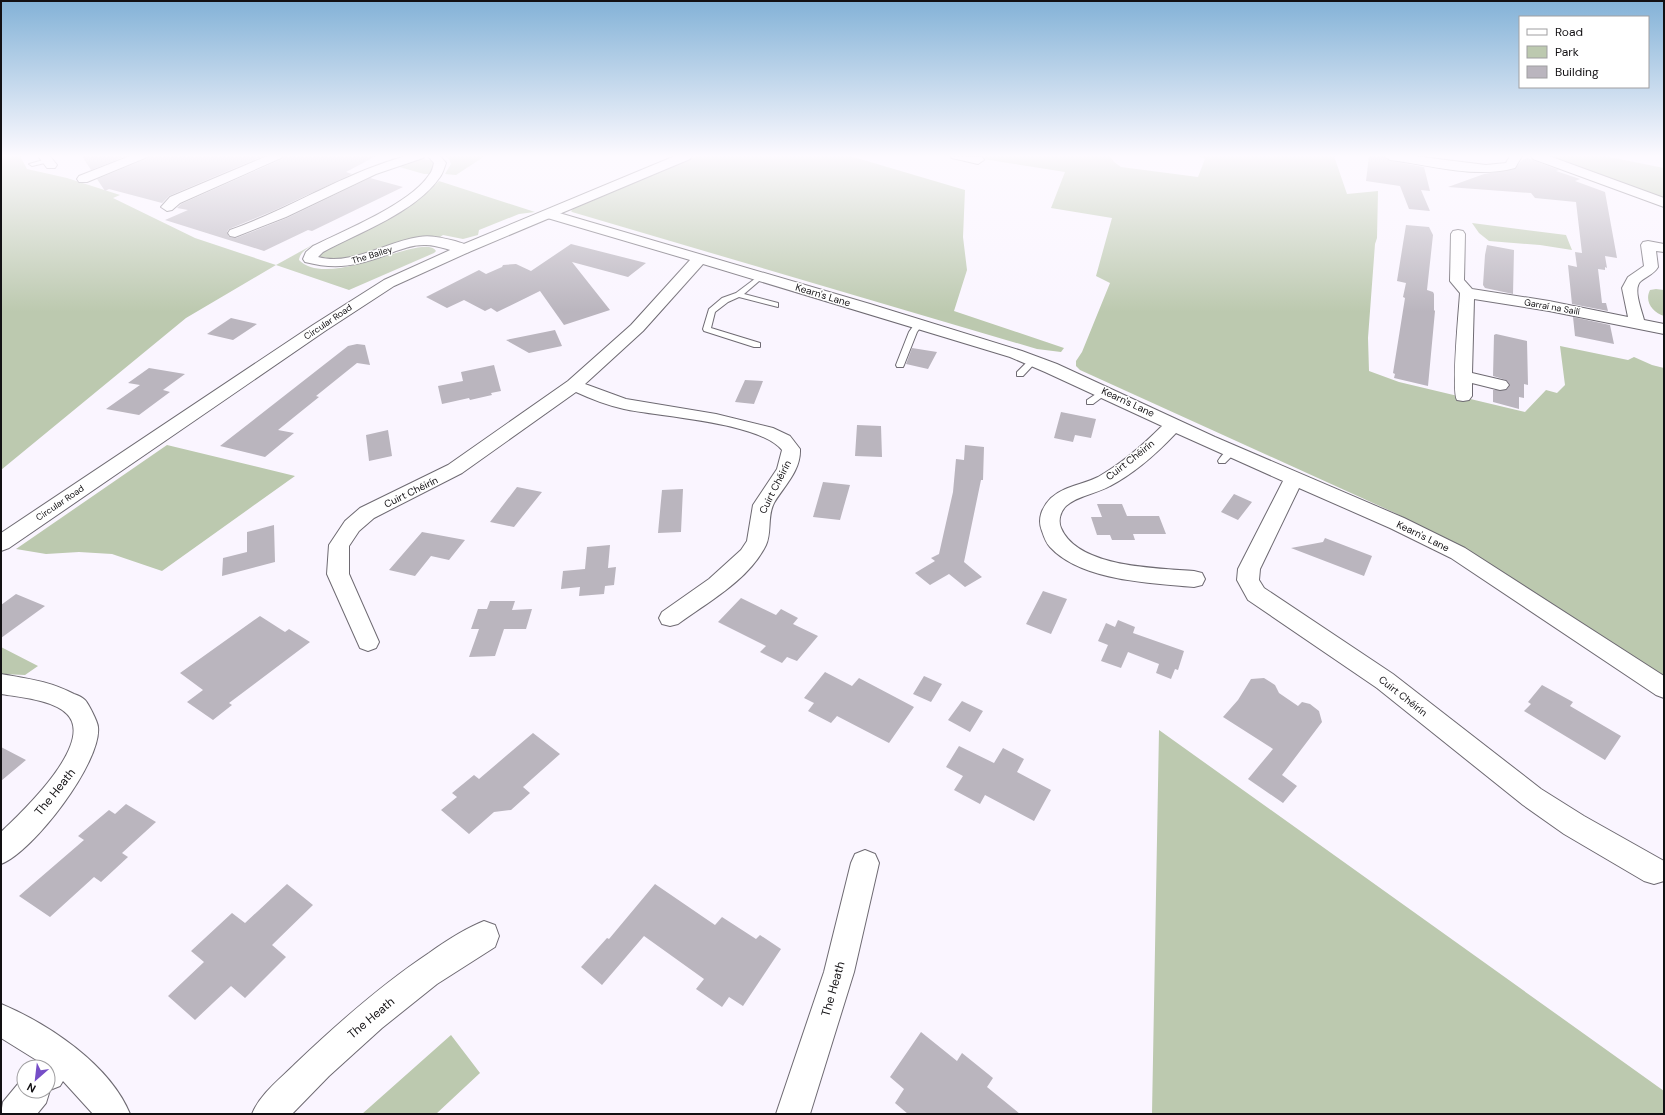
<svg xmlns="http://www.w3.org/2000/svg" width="1665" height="1115" font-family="'DM Sans',sans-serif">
  <rect width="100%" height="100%" fill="#faf5ff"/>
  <path fill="#bcc9af" d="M1,156H20L27,169L67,178L120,195L113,198L195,238L276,265L314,244C308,248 300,252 299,260C329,291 424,231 436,251L434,253L349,290L276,265L186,318L1,470Z
    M446,156H485L456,175L445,174L451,164L449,159Z
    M697,156H850L965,190L963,237L967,270L954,311L1064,348L1061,352L1037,349L572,212L571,211L573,209Z
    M986,156H1110L1114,162L1121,167L1198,177L1205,159L1198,156H1334L1347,194L1378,191L1377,238L1375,244L1368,338L1369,371L1399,382L1525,412L1546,390L1557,393L1565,385L1560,346L1628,360L1634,357L1652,365L1664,368V681L1465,549L1395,513L1080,370L1076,366V361L1082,352L1110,283L1096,276L1112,218L1051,208L1065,172L983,159Z
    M1544,156H1604L1664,168V201Z
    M421,159L430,160L433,163V169L429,174H424L396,166L410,160Z
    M439,181L535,212L519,214L479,230L478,235L463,239L443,235L440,237L428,236L345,260L319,257L322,252L417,198L420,199Z
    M1472,223L1566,235L1572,250L1540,245L1489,241L1479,233Z
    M1656,289L1664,290V316C1653,312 1644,302 1650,290Z
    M167,445L295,476L162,571L112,554L79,552L46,554L16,549Z
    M1,647L38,666L25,675L1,674Z
    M1159,730L1664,1091V1114H1152Z
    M451,1035L480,1073L436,1114H362Z"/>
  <path fill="#bab5be" d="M82,156H126L91,170Z
    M148,156H263L169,196L162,203L109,189L105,191L97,179L146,159Z
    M284,156H376L346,172L352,174L273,211L229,229L227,232L229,237L236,238L287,218L370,178L403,187L312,231L308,230L264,251L165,220L188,210L177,208L181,204L282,159Z
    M1369,156H1383L1390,161L1424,167L1430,191L1421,190L1430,211L1409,209L1400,186L1366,181Z
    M1527,158L1559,170L1556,171L1580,179L1575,181L1605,192L1617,258L1605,256L1607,268L1605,267V270L1598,269L1602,303H1606L1608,311L1572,304L1568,265L1577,267L1575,252L1582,253L1576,202L1535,198L1531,193L1448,187L1484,174L1515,169L1522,160Z
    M1406,225L1429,227L1433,235L1427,290L1433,292L1434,294V310L1435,311L1428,386L1394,378L1395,374L1393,373L1405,298L1403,297L1406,283L1397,281Z
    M571,244L646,263L628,277L572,262L610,310L564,325L540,291L497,312L491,308L485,311L464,300L447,308L426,297L479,270L486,274L502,267L503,265L516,264L531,271Z
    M1487,245L1514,250L1513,294L1485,288L1483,285L1485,255Z
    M1573,317L1610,325L1614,344L1575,336Z
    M231,318L257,324L233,340L207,334Z
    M555,330L562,346L529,353L506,340Z
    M1496,334L1527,341L1528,385L1524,384V398L1519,397V409L1493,402V390H1506L1510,385L1506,380L1493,376L1494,335Z
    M357,344L365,345L370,365L357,363L316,396L319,397L278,430L294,433L265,457L220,446L348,346Z
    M912,348L937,352L928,369L906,364Z
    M494,365L501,391L491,393L492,395L470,400L469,398L442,404L438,386L463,381L461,372Z
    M149,368L185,374L163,390L170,392L139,415L106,409L140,385L128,383Z
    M745,380L763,381L754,404L735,402Z
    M1061,412L1096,419L1091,438L1075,435L1073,442L1054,438Z
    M857,425L881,426L882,457L855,456Z
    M388,430L392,456L369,461L366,435Z
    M965,445L984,447L983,480H981L964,562L982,577L965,587L949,574L930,585L915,573L935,561L931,558L939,554L953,492L956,459L964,460Z
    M823,482L850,485L840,520L813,517Z
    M517,487L542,492L514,527L490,522Z
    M683,489L681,532L658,533L662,490Z
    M1234,494L1252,502L1238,520L1221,512Z
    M1097,504H1122L1127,516H1159L1166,534H1133L1135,540H1112L1110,535H1097L1091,517H1102Z
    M274,525L275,562L222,576L223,558L247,552V532Z
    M422,532L465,540L449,560L431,556L415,576L389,570Z
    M1325,538L1372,556L1364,576L1291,548L1323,542Z
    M610,545L608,568L616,567L614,585L605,586L604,594L579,596L580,587L561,589L563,571L585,569L587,547Z
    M1043,591L1067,599L1051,634L1026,624Z
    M16,594L45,606L1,638V605Z
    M741,598L776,615L781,609L798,618L793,624L818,636L797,661L787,657L782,663L760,652L766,646L718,622Z
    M490,601H515L512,610L532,609L526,629H504L495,656L469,657L479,629H471L478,609H487Z
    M260,616L285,632L289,629L310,642L229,703L232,705L213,720L187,702L203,690L180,673Z
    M1118,620L1135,627L1133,633L1184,651L1178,670L1175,669L1171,679L1156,673L1159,664L1128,652L1121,668L1101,661L1108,645L1098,641L1106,623L1115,627Z
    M825,672L852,686L859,678L914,707L889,743L837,716L831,723L808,711L814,703L804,698Z
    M924,676L942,684L931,702L913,694Z
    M1264,678L1275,685L1279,693L1298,706L1302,702L1310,704L1319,711L1322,722L1282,775L1297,786L1283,803L1248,779L1273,749L1223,717L1238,700L1251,679Z
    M1542,685L1573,702L1570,706L1621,736L1605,760L1524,711L1531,704L1528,702Z
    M962,701L983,711L970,732L948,720Z
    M533,733L560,754L523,787L530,793L511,810L494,812L469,834L441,810L457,797L452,793L474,775L479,779Z
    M959,746L994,763L1003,748L1024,759L1017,772L1051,790L1034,821L985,795L980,804L954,790L963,776L946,767Z
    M1,747L26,760L1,781Z
    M126,804L156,822L122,853L128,857L101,882L94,877L50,917L19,896L84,840L78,836L109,810L115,814Z
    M287,884L313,905L272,945L286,957L245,998L231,986L195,1020L168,996L204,962L191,951L232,913L245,923Z
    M655,884L715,925L722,917L756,939L760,935L781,949L743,1006L729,997L722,1007L696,989L704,979L644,936L602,985L581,967L607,938L609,939Z
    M921,1032L957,1061L962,1053L993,1078L987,1087L1020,1114H908L895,1103L904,1089L890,1077Z"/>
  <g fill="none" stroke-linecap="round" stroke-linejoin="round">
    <g stroke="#6e6a72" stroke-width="2">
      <path id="lane" d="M47,159L49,160V162L32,166L29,164Z
        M760,275L765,276L744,294L778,303V307L739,297L728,302L715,312L711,328L760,343V347H754L704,331L703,329L709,309L722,298L736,293Z
        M916,322H919L923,324L917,332L904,365L903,367H897L896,365L909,332Z
        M1031,358H1037L1038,360L1023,376H1017V372Z
        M1102,390H1105L1109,392L1093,404H1087V400Z
        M1232,448L1236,451L1235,453L1225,463H1219L1218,461C1221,456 1226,450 1232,448Z"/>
    </g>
    <g stroke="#6e6a72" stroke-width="2">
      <path id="street" d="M38,156H50L57,165L55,168H47Z
        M130,156H147L145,158L87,182H79L77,179L79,176Z
        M267,156H283L281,158L180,203L172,210L167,211L161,207L170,197Z
        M406,156H425L423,158L376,174L286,217L235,237L230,236L228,233L230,230C290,209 344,173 406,156Z
        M428,156H440L446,163C444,168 443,173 440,177C416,212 360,232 323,252L318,257C352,266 385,242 419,237C431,235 443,238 455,241C461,243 468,244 471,249L469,252C458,255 439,244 424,245C411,245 398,250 386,255C356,266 336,270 305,262L303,259L306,252L313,246C345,230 410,204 429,175C432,172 433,167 434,163Z
        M950,156L982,157L984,160L978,164L952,158Z
        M1384,156H1414L1486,165L1506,163L1510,156H1522L1515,168C1474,179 1431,165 1390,160Z
        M549,210L870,304L1022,351L1057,364L1215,437L1404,518L1465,548L1664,676V698L1656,695L1451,558L1390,528L1299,488L1260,569L1259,580L1264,588L1393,674L1541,789L1584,816L1664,861V881L1654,884L1644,881L1564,834L1523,805L1377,688L1248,600L1237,580L1238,569L1283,481L1176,433C1157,453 1135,473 1110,486C1096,494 1079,495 1066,506C1060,512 1058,521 1061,528C1078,568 1157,568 1194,571L1202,573L1205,579L1202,585L1194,587C1151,583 1081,581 1050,547C1046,543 1044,537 1042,531C1037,519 1042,507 1051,498C1064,486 1082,485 1098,477C1121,464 1143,445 1162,426L1045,372L1010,357L703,264L643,331L585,384L626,399L716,414L773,428L790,436L800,449C801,471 784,486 774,503C767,516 772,532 766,545C749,580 708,602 678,624L670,626L662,624L659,618L662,612L709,579L741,550L747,541L753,505L777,469L782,450C759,422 661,417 624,409C607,405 591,399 576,392L462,473L374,518L359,531L349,546V574L379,642L376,648L368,651L360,648L327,574L329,545L345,521L360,508L448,465L568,381L631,325L690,260L544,217L542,214Z
        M1458,230L1463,231L1465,234L1464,280L1472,289L1549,301L1628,317L1622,288L1628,277L1644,266L1641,245L1643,242L1648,241L1664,244V252L1656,251L1658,267C1654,274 1647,276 1641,281C1632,288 1642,311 1644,320L1664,324V334L1549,311L1474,299L1472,373L1506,381L1509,385L1506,389L1500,390L1472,383V396L1469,400L1463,401L1457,400C1451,391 1459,310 1460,293L1450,281L1451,234L1453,231Z
        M1,674C29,679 49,681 74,694C77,695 82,697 85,700C88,703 98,722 98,727C102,762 33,852 1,864V832C21,813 96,743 67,714C54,700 19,697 1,694Z
        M865,850L875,854L879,863L854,972L810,1114H776L824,972L851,863L855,854Z
        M484,921L495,925L499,936L495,947L437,984L382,1028L329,1076L292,1114H252C260,1094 280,1079 295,1064C337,1024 381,985 429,953C446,941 464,929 484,921Z
        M1,1004C49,1024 110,1065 130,1114H93L63,1081L60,1086L50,1090L46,1103L37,1114H1L3,1102L22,1079L24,1078V1091H48V1067H34L38,1061L1,1038Z"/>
    </g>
    <g stroke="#6e6a72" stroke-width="2">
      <path id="secondary" d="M675,156H692L690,159L469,252L394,286L325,331L9,548L1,551V533L313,325L384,280L459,246Z
        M1531,156H1549L1664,198V207L1533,159Z"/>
    </g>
    <use href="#lane" fill="#fff" fill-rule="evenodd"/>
    <use href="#street" fill="#fff" fill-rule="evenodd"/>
    <use href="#secondary" fill="#fff" fill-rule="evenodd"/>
  </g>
  <linearGradient id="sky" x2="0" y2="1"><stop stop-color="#83b2d7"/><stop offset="0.5" stop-color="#fdfaff"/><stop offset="1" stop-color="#fdfaff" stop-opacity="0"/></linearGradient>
  <rect width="1665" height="312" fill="url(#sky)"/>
  <g text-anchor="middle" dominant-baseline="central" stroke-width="3" stroke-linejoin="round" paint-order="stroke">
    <g font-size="9" fill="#121013" stroke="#fff">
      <text transform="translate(372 255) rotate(-17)">The Bailey</text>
      <text transform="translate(1552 307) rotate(10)">Garraí na Sailí</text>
      <text transform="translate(328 322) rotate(-34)">Circular Road</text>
      <text transform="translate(60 503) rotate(-34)">Circular Road</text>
    </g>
    <g font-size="10" fill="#121013" stroke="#fff">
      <text transform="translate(823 295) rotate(17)">Kearn's Lane</text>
      <text transform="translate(1128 402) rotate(25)">Kearn's Lane</text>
      <text transform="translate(1130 460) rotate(-38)">Cuirt Chéirín</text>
      <text transform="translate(775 487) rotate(-63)">Cuirt Chéirín</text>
      <text transform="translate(411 492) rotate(-26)">Cuirt Chéirín</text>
      <text transform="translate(1423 536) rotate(26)">Kearn's Lane</text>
      <text transform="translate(1403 696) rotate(38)">Cuirt Chéirín</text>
    </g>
    <g font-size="12" fill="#121013" stroke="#fff">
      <text transform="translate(55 792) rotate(-51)">The Heath</text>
      <text transform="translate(833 989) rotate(-74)">The Heath</text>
      <text transform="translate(371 1018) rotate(-40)">The Heath</text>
    </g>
  </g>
  <rect width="1665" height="1115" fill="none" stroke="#121013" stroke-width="4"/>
  <rect x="1519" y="16" width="130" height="72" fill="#ffffff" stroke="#a09fa1"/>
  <rect x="1527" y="29" width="20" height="6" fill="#ffffff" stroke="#a09fa1"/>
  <text x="1555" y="36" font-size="12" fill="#121013">Road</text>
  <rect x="1527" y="46" width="20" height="12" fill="#bcc9af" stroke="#a09fa1"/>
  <text x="1555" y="56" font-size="12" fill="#121013">Park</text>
  <rect x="1527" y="66" width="20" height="12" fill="#bab5be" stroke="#a09fa1"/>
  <text x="1555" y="76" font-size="12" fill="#121013">Building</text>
  <g transform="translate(36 1079) rotate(208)"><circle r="19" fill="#ffffff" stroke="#a09fa1"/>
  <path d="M0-3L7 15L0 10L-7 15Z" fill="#764ec7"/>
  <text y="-6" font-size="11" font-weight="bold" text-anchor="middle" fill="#121013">N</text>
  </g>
</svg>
